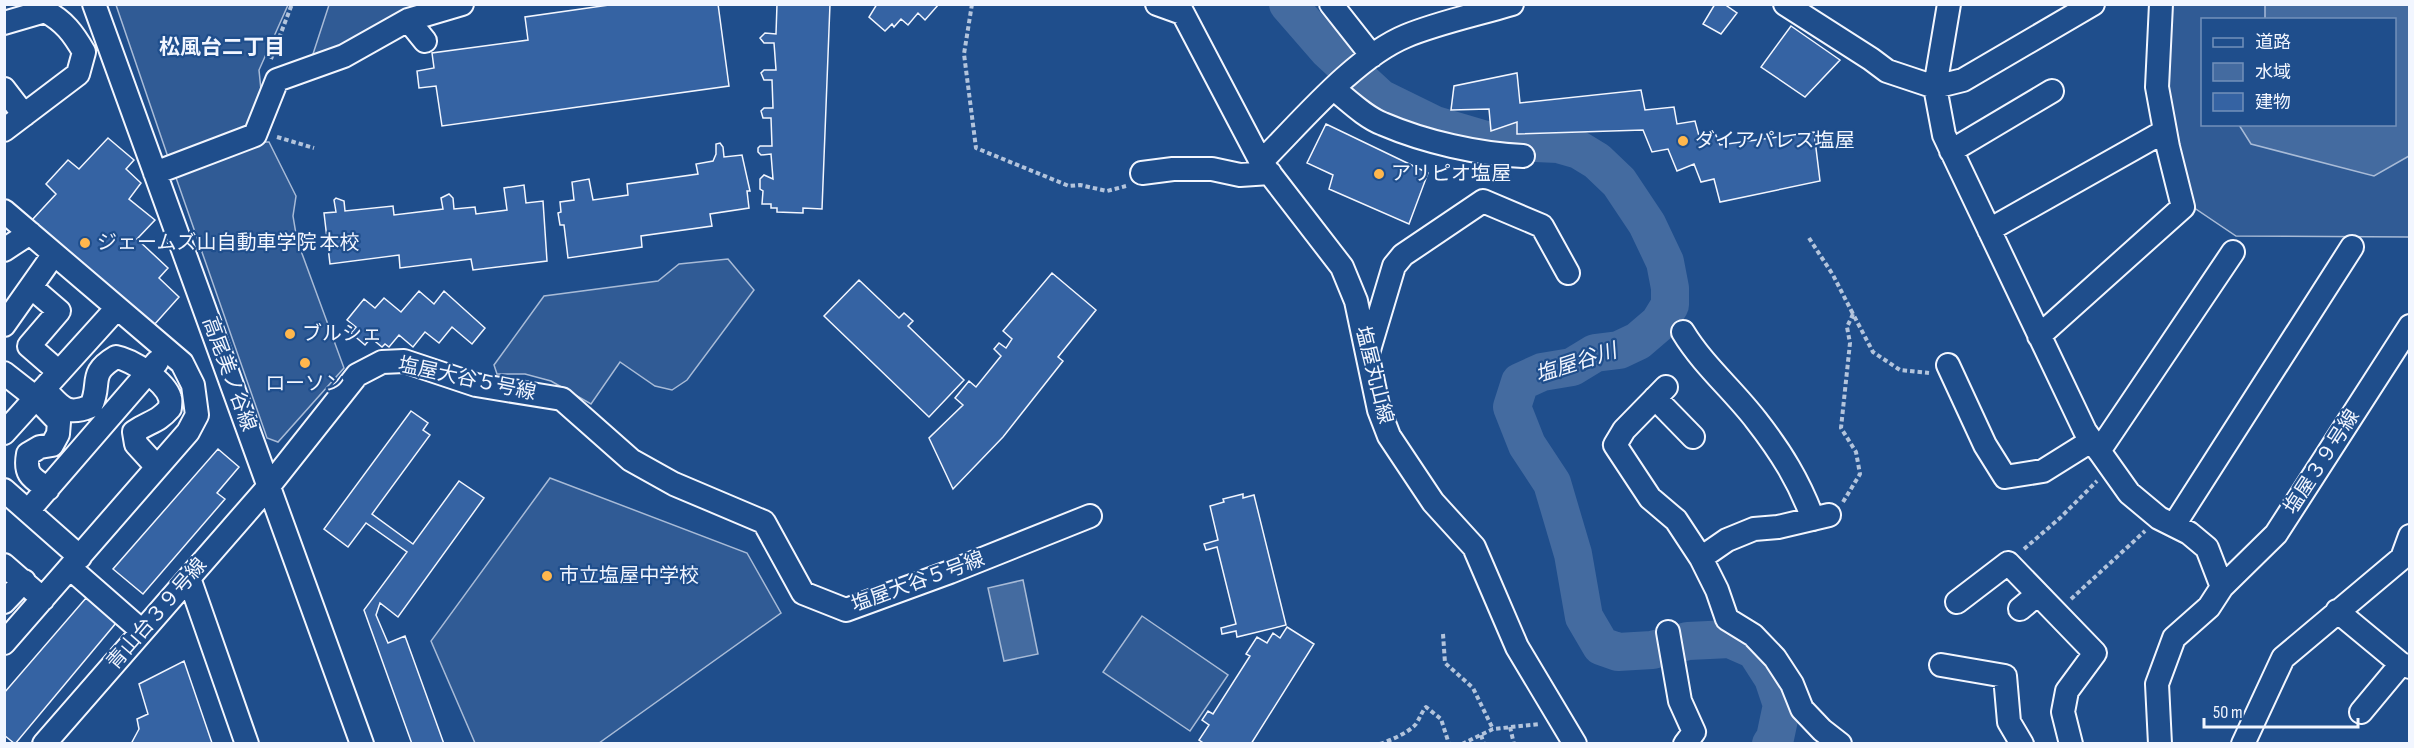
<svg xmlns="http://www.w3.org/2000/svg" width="2414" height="748" font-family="'Sofia Sans Condensed','Noto Sans JP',sans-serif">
  <rect width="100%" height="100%" fill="#1f4e8c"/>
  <path fill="#305b95" stroke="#a8bbd7" stroke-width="1.5" fill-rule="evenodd" d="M116,5H288L259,70L262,100L252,129L169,160Z
    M329,5H430L351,44L312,57Z
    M2169,5H2409V237L2236,236L2193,207L2170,122L2164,47ZM2202,20H2394V124H2202Z
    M258,142H269L296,196L293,216L297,240L344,368L278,442L267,438L174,172Z
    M728,259L754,290L687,380L672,390L655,386L620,362L591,404L551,381L525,374H497L494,365L544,296L658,281L679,264Z
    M550,478L747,553L781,613L599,743H475L431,641Z
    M1142,616L1228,675L1190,731L1103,672Z"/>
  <path fill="#446ba0" stroke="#a8bbd7" stroke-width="1.5" d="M2265,5H2409V156L2374,176L2251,144L2239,125L2394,124V20L2265,19Z
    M1023,580L1038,654L1004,661L988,588Z"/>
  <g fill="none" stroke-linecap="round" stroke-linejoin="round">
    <path stroke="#446ba0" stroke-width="38" d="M1288,4L1328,50L1380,98L1435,125L1489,141L1558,144L1579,150L1597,161L1619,182L1647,224L1665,262L1670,288V305L1659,323L1638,341L1619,350L1595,353L1572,367L1542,372L1520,382L1512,407L1527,445L1552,483L1573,554L1584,617L1601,646L1618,652L1652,650L1688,641L1730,639L1755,650L1773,678L1782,705L1775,738L1771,744"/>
  </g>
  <path fill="#3563a3" stroke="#f2f6ff" stroke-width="1.5" d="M616,4H718L729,86L442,126L436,86L419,88L417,71L434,68L432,53L528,40L525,17Z
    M777,4H830L822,209L803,208V213L777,212V208H771V204H762L763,191L760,189V179L764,175L773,179L771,154L761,155L758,152V148L760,146H772L771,118H763L761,111L764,108H773L772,80H764L761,73L764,70H776L774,43H764L760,38L765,33L776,34Z
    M877,4H939L925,20L918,13L908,25L901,19L894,27L892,24L885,31L869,17Z
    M1715,4H1724L1737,13L1721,34L1703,24Z
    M1791,26L1840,60L1805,97L1761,67Z
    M1517,73L1520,103L1641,90L1645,110L1674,107L1677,124L1695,121L1699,136L1715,133L1720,145L1814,132L1820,181L1720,202L1714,179L1701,182L1694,164L1677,171L1668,149L1652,152L1643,130L1517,134V122L1491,131L1489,109L1451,110L1454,86Z
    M1326,124L1428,173L1409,224L1329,189L1333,175L1307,163Z
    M108,138L134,160L126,169L141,183L129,199L155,220L137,239L168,268L159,278L179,297L154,325L32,220L56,194L46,184L68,160L79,169Z
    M720,143L723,147L724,157L742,155L750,191H747L749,208L710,214L712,226L641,236L642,247L568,258L564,225H560L558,213L561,212L560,202L574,200L572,182L589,179L593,200L628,195L627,184L698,174L696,164L713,161L716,154V144Z
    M524,185L526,203L543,201L547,261L473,270L471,259L400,268L399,255L330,264L324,213L336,212L334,200L336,198L344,201L345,211L393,206L394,215L443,209L441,198L449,194L453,198L454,209L475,207L476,214L507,210L504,188Z
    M1052,273L1096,310L1058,357L1063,361L1003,437L953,489L929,438L963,405L955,398L969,381L976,387L1001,356L994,349L999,343L1006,348L1012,339L1003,331Z
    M859,280L899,318L904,313L913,321L908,326L964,380L929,417L824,316Z
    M419,291L434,304L444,291L485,328L472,344L452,327L439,343L425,332L413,347L399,335L389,347L385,344L382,347L371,338L365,345L351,333L356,327L347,320L364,299L375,308L384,298L401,312Z
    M411,411L428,423L423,430L430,435L372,514L413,544L459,481L484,498L398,617L380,603L376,615L388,643L405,636L444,744H412L364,610L407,552L366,523L348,547L324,529Z
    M218,449L239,467L217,493L225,499L143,594L113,569Z
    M1243,494V498L1254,495L1286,625L1237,637L1236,631L1222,634L1221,628L1236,624L1217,547L1206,550L1204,544L1218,540L1210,506L1224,502L1223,499Z
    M86,598L116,623L15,744L4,735V693Z
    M1287,627L1314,644L1251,744H1205L1199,740L1209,725L1202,720L1208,711L1213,714L1250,656L1246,654L1257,637L1267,643L1273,633L1280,638Z
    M184,661L212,743L131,744L139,729L137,719L148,714L139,684Z"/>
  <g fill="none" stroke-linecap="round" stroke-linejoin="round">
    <g stroke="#f2f6ff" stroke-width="26">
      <path id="minor" d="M94,4L362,744
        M1157,4L1182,13
        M1178,4L1261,162L1342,267L1356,301L1379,410L1389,436L1433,502L1474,547L1517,647L1575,744
        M1331,4L1372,56
        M1785,4L1871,59L1887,71L1935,87L1963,80L2093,4
        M1949,4L1935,87L1944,135L2085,431L2129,493L2159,518L2189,533L2207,548L2222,587
        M408,20L425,41
        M4,23L45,11C64,21 73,33 84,52L78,74L4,130
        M4,89L24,115
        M1334,89C1349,101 1365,117 1383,124C1425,142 1478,154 1523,156
        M1951,151L2052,91
        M1261,162C1301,122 1355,57 1406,36C1437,23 1479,14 1512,4
        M155,173L255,135L277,80L344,56L408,20L462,4
        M1142,173L1173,169H1212L1240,175L1270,173
        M4,211L182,363L193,385L197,415L188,432L4,643
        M1989,230L2165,131
        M4,250L30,233
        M31,287L59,311L29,346L59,372
        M4,325L54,254
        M1683,332C1703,365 1733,390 1756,420C1781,452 1799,481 1813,519
        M2039,336L2183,207L2168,147L2157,87L2161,4
        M1368,353L1394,266L1403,255L1483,201L1542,226L1568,273
        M1948,365L1985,445L2005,477L2043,471L2091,441
        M4,373L36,398L59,422L58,434L52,445L40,447L28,454C24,475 32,478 48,489
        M1666,387L1624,430L1615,445L1650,498L1676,520L1701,558L1717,590L1727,619L1753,635L1775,658L1792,684L1802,709L1822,730L1840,744
        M44,389C61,406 65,417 91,406C102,383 87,374 116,357C132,360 165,381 170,398C171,401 170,404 170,408C157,423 150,421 134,432L136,444L157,467
        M1655,398L1693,437
        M4,433L117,308
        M2099,451L2233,252
        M4,490L80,557
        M28,511L157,362
        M2174,525L2352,247
        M1701,558L1727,540L1754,529L1778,527L1829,515
        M4,565L43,599
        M70,568L142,631
        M189,578L247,744
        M4,602L24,581
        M1957,602L2008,563L2095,653L2067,691L2063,712L2071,744
        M2020,609L2038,594
        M2337,611L2401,664L2410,667
        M1668,632L1680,701L1694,732L1685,744
        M1941,665L2005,676L2009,722L2022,744
        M2361,712L2401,664
        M44,744L269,486L357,375L382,362L404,361L476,385L562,399L631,460L674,484L764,522L803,593L846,610L950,572L1090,516
        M2160,744L2157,684L2174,638L2209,607L2222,587L2276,534L2410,326
        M2243,744L2283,658L2402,558L2410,536"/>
    </g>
    <path stroke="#b3c4dc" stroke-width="4" stroke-dasharray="4.5 3" stroke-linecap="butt" d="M972,4L964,54L976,148L1069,186L1080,185L1107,191L1126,186
      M271,59L292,4
      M277,137L314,148
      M1809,238L1833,275L1853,314
      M1843,502L1860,474L1856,452L1841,428L1850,343L1847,327L1853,314L1873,352L1900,370L1929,373
      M2024,549L2060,518L2097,481
      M2071,599L2145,531
      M1443,634L1445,663L1473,688L1493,729
      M1510,727L1514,744
      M1481,735L1484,744
      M1380,744C1391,740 1408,733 1416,724C1420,718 1421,713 1426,707L1441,719L1449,744
      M1462,744L1493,729L1540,724"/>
    <use href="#minor" stroke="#1f4e8c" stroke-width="22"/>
  </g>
  <g fill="#ffb74d" stroke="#1f4e8c" stroke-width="2">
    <circle cx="1683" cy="141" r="6"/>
    <circle cx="1379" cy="174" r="6"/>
    <circle cx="85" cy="243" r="6"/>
    <circle cx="290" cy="334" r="6"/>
    <circle cx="305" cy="363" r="6"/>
    <circle cx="547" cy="576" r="6"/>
  </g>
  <g text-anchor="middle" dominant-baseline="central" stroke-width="4.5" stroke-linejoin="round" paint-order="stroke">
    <g font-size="20" fill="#f2f6ff" stroke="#1f4e8c" text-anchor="start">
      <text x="1695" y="141">ダイアパレス塩屋</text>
      <text x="1391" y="174">アリピオ塩屋</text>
      <text x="97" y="243">ジェームズ山自動車学院 本校</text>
      <text x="302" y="334">ブルシェ</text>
      <text x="305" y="384" text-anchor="middle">ローソン</text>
      <text x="559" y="576">市立塩屋中学校</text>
    </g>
    <g font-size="20" fill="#f2f6ff" stroke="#1f4e8c">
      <text transform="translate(229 374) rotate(70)">高尾美ノ谷線</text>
      <text transform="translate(1374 375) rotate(76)">塩屋丸山線</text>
      <text transform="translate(467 379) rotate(12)">塩屋大谷５号線</text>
      <text transform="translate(2322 462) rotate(-57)">塩屋３９号線</text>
      <text transform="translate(918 582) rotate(-20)">塩屋大谷５号線</text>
      <text transform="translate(157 614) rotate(-49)">青山台３９号線</text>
    </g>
    <g font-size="21" font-weight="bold" fill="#f2f6ff" stroke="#1f4e8c">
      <text x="222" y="47">松風台二丁目</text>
    </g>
    <g font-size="21" font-style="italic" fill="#f2f6ff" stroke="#1f4e8c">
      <text transform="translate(1576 363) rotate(-18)">塩屋谷川</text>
    </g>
  </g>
  <rect width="2414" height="748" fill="none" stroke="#f2f6ff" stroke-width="12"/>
  <rect x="2201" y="18" width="195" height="108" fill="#1f4e8c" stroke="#7391ba" stroke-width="1.5"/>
  <rect x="2213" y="38" width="30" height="9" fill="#1f4e8c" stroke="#7391ba" stroke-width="1.5"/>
  <text x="2255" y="48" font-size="18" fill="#f2f6ff">道路</text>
  <rect x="2213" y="63" width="30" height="18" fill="#446ba0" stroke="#7391ba" stroke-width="1.5"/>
  <text x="2255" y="78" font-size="18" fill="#f2f6ff">水域</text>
  <rect x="2213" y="93" width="30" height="18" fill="#3563a3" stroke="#7391ba" stroke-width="1.5"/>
  <text x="2255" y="108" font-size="18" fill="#f2f6ff">建物</text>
  <path d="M2204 718v9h154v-9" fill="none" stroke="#f2f6ff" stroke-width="3"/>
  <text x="2213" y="718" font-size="18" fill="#f2f6ff" stroke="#1f4e8c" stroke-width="4.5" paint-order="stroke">50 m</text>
</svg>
